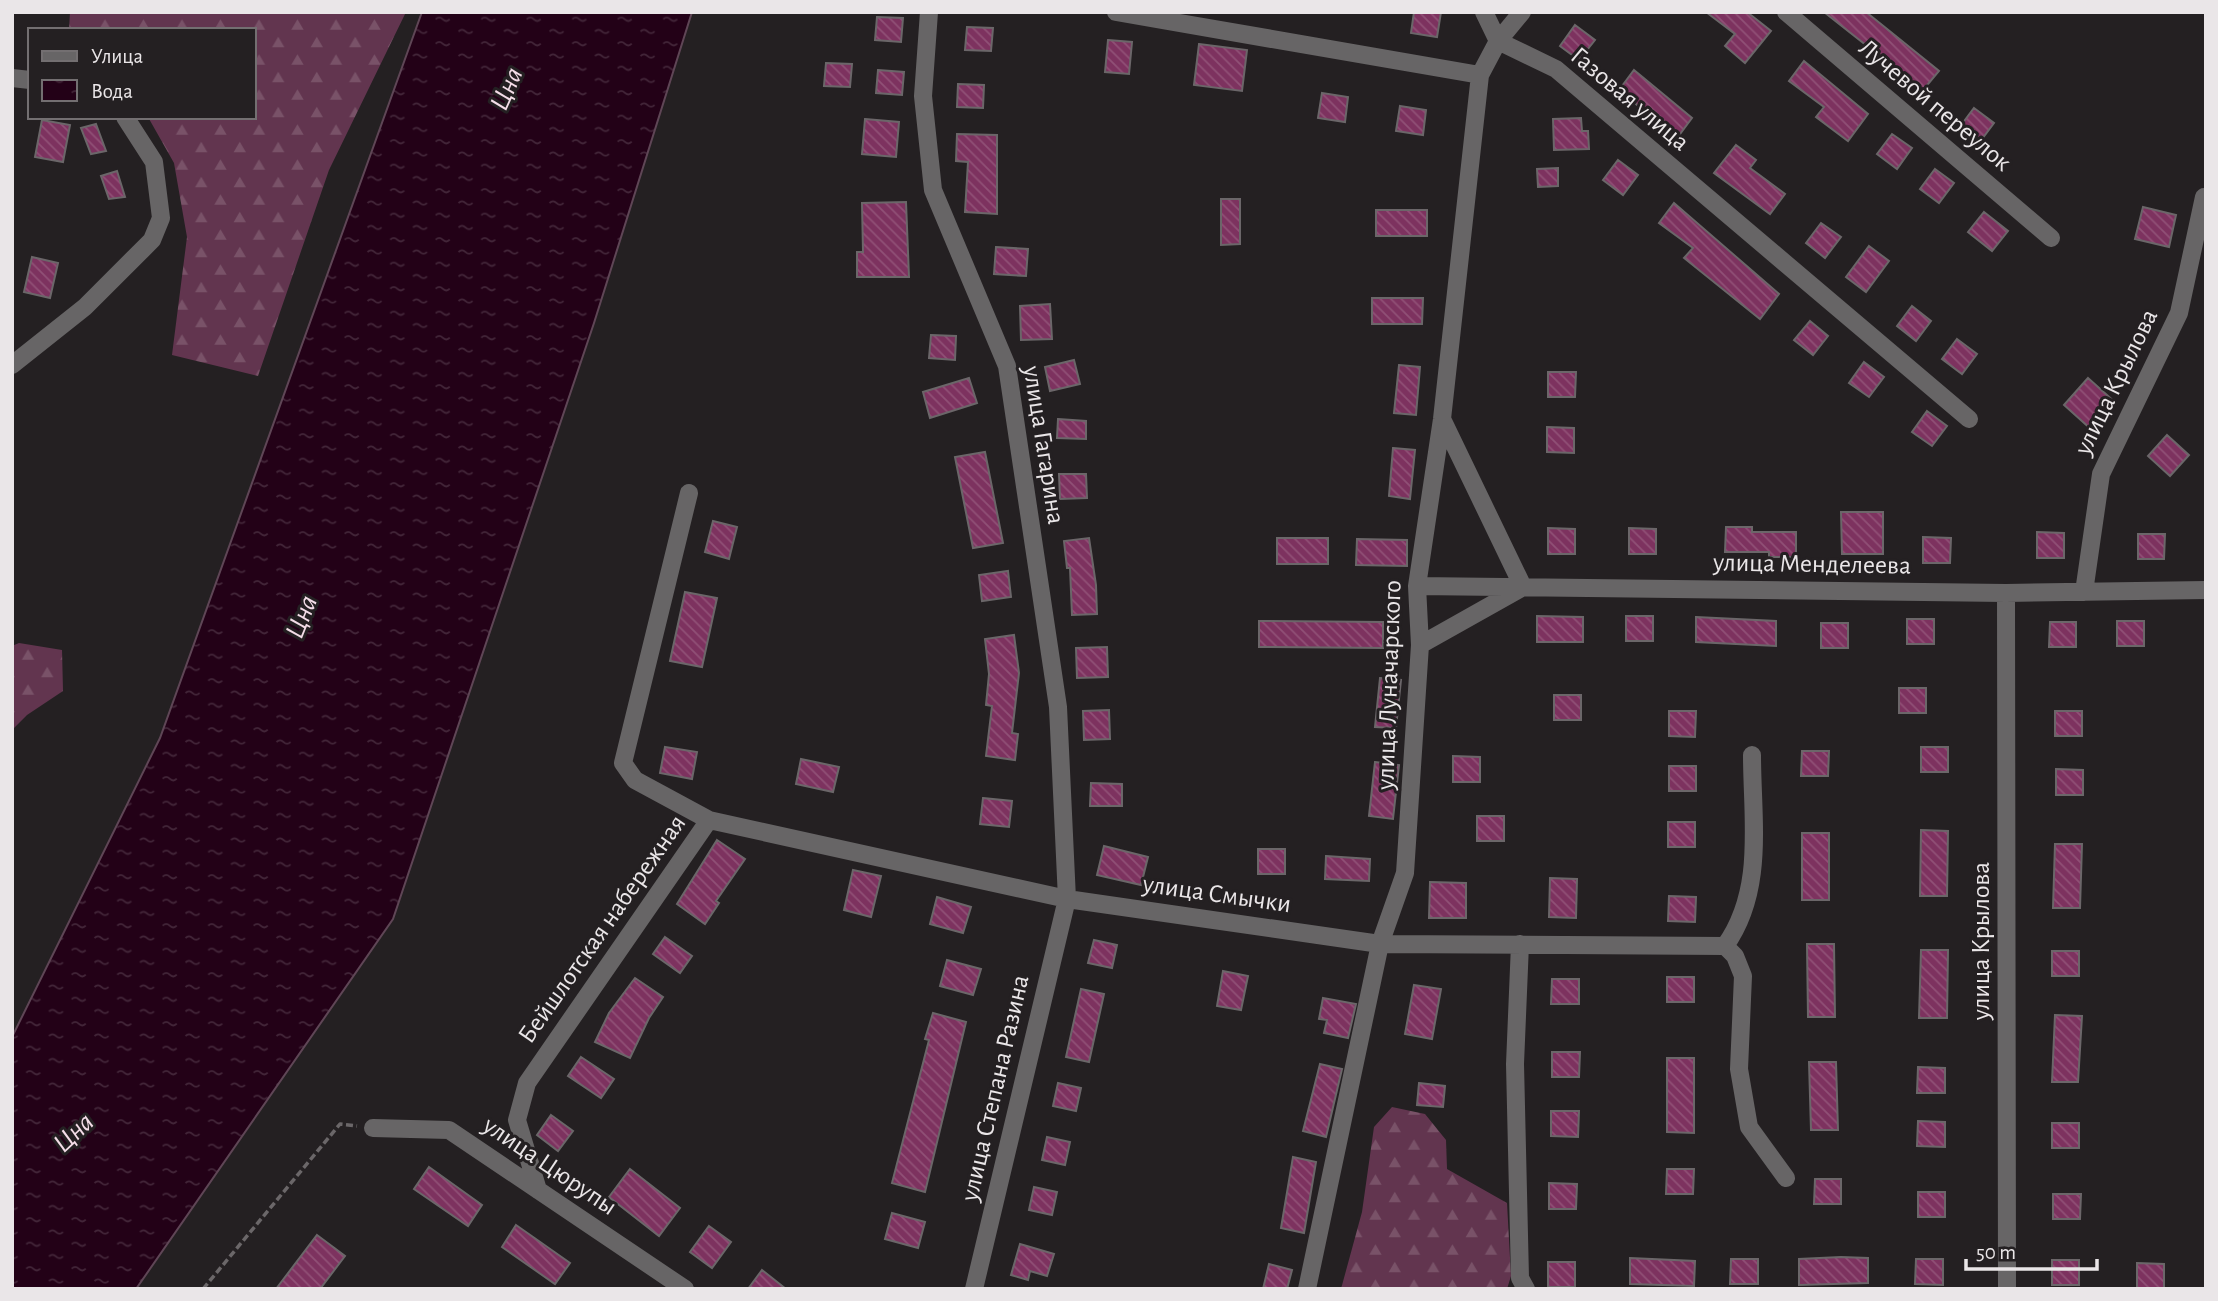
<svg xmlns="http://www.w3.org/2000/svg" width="2218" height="1301" font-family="'Alegreya Sans',sans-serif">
  <defs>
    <pattern id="forest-firs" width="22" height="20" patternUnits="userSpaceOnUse" patternTransform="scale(1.75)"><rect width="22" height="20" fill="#62354f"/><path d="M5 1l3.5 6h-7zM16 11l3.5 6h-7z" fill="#795268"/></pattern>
    <pattern id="water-ripples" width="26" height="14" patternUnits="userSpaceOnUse" patternTransform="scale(1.75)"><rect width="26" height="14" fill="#230117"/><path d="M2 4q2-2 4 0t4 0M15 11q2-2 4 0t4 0" fill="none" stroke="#432639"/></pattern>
    <pattern id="building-back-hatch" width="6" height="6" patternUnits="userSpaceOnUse" patternTransform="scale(1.75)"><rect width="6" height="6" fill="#7d325f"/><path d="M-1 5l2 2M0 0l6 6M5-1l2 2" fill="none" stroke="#905076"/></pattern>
  </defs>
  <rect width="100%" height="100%" fill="#242022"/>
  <path fill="url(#forest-firs)" d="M70,12H406L329,170L258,376L172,355L187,237L174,163L148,117H254V30H69Z
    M19,643L62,650L63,691L27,715L12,730V646Z
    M1392,1107L1425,1114L1446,1140L1447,1169L1507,1203L1511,1276L1507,1289H1341L1362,1212L1374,1127Z"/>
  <path fill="url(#water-ripples)" stroke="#5f4656" stroke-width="2" d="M422,12H692L594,323L393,919L136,1289H12V1037L160,738Z"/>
  <path fill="url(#building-back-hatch)" stroke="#6b6669" stroke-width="2" d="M1414,12H1441L1437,37L1411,33Z
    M1706,12H1747L1771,31L1745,63L1725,46L1735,34Z
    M1824,12H1866L1939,71L1923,90Z
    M877,17L903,18L901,42L875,40Z
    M1575,25L1595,40L1579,60L1560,46Z
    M967,27L993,28L991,51L965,50Z
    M1108,40L1132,42L1129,74L1105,72Z
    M1199,44L1247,50L1242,91L1194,85Z
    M1804,61L1868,114L1848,141L1816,117L1824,107L1789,81Z
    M826,63L852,64L850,87L824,86Z
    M878,70L904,72L902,95L876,93Z
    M1634,70L1692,118L1677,138L1619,90Z
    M958,84L984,85L983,108L957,107Z
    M1322,93L1348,97L1345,122L1318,118Z
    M1400,106L1426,110L1423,135L1396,131Z
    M1974,108L1994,123L1979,143L1959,128Z
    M1581,118L1582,131H1588L1589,149L1554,150L1553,119Z
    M865,119L899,122L896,157L862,154Z
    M42,120L70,125L63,162L35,157Z
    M96,124L106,151L91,154L81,128Z
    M957,134L997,135V214L965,212L968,162L956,161Z
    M1892,134L1912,148L1897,169L1877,154Z
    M1736,145L1756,160L1750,168L1785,194L1770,214L1714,173Z
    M1618,160L1638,175L1623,195L1603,180Z
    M1558,168V186L1538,187L1537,169Z
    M1935,169L1954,183L1939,203L1920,189Z
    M117,171L125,197L109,199L101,176Z
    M1221,199H1240V244L1221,245Z
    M906,202L909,277H857V252H863L862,203Z
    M1674,203L1779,294L1760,319L1684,258L1693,248L1659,223Z
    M2143,207L2176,215L2169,247L2135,239Z
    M1376,210H1427V236H1376Z
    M1984,212L2008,231L1992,251L1968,232Z
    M1821,223L1841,237L1825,258L1806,243Z
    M1869,246L1889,261L1866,292L1846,277Z
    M996,247L1028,249L1026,276L994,274Z
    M32,257L58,263L50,298L24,292Z
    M1372,298H1423L1422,324H1372Z
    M1050,304L1052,339L1021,340L1020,306Z
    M1912,306L1931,321L1916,341L1897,326Z
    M1810,321L1828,336L1813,355L1794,340Z
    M931,335L956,336L955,360L929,358Z
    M1957,339L1977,354L1962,374L1942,359Z
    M1074,360L1080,384L1050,391L1045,367Z
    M1864,362L1884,377L1869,397L1849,383Z
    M1399,365L1420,367L1416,415L1394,413Z
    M1548,372H1576L1575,397H1548Z
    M969,378L977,403L930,418L923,392Z
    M2088,378L2116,403L2092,430L2064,405Z
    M1927,411L1947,426L1932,446L1912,432Z
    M1058,419L1086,421V439L1057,438Z
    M1547,427L1574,428V453L1547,452Z
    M2167,435L2189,455L2170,476L2148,456Z
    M1393,448L1415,450L1410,499L1389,496Z
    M985,452L1003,543L973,548L955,457Z
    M1059,474H1086L1087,498L1060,499Z
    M1841,512H1883V554H1842Z
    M713,521L737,527L729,559L705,552Z
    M1726,527H1752V532H1796V557H1769V552H1725Z
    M1548,528L1575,529V554H1548Z
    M1629,528L1656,529V554H1629Z
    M2037,532L2064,533V558H2037Z
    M2138,534H2165L2164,559H2138Z
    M1923,537L1951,538L1950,563H1923Z
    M1089,538L1096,585L1097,614L1072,615L1070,568H1067L1064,541Z
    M1277,538H1328V564H1277Z
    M1357,539L1407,540V566L1356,565Z
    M1008,571L1011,597L982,601L979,575Z
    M685,592L717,598L702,667L670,661Z
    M1537,616L1583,617V642H1537Z
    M1626,616H1653V641H1626Z
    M1696,617L1776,621V646L1696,642Z
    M1907,619H1934V644H1907Z
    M1259,621L1383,622V648L1259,647Z
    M2117,621H2144V646H2117Z
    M2050,622H2076V647H2049Z
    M1821,623H1848V648H1821Z
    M1014,635L1019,673L1012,733L1018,734L1015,760L986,756L992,706L986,705L989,674L985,639Z
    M1107,647L1108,677L1077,678L1076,648Z
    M1380,678L1401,680L1396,728L1375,727Z
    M1899,688H1926V713H1899Z
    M1554,695H1581V720H1554Z
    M1109,710L1110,739L1084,740L1083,711Z
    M1669,711H1696L1695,737L1669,736Z
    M2055,711H2082V736H2055Z
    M665,747L697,752L692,779L660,773Z
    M1921,747H1948V772H1921Z
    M1802,751H1829L1828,776H1801Z
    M1453,756L1480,757V782H1453Z
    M801,759L839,767L833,792L796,784Z
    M1375,762L1399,765L1393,819L1369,816Z
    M1669,766H1696V791H1669Z
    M2056,769L2083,770V795H2056Z
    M1091,783L1122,784V806H1090Z
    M983,798L1012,801L1009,827L980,824Z
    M1477,816H1504V841H1477Z
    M1668,822H1695V847H1668Z
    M1921,830L1948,831L1947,896H1920Z
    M1802,833H1829V900H1802Z
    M717,840L745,859L716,901L719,903L705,924L677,904Z
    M2055,844H2082L2080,908H2053Z
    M1104,846L1148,857L1141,885L1097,875Z
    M1258,849H1285V874H1258Z
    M1326,856L1370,859L1369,881L1325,879Z
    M853,870L881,876L871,917L844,910Z
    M1550,878L1577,879L1576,918L1549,917Z
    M1430,882L1466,883V918H1429Z
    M1669,896L1696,897L1695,922L1668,921Z
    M937,897L971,907L963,933L930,924Z
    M665,937L692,956L680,973L653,954Z
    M1094,940L1117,945L1112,968L1088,963Z
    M1807,944H1834L1835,1017H1808Z
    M1921,950H1948L1947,1018H1919Z
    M2052,951H2079V976H2052Z
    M947,960L981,969L973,995L940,986Z
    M1223,971L1248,976L1241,1010L1217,1006Z
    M1667,977H1694V1002H1667Z
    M635,978L663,997L649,1018L630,1058L595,1042L609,1013Z
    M1552,979H1579V1004H1551Z
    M1414,985L1441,989L1432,1039L1405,1034Z
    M1081,989L1104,994L1089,1062L1066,1057Z
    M1323,998L1356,1004L1348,1038L1324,1033L1327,1020L1319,1019Z
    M933,1013L966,1022L925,1192L892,1183L929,1040L925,1039Z
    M2055,1015L2082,1016L2078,1082H2052Z
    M1552,1052H1580L1579,1077H1552Z
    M581,1057L614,1079L601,1098L568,1076Z
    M1667,1058H1694V1133L1667,1132Z
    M1809,1062H1836L1838,1130H1811Z
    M1320,1064L1342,1069L1326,1137L1303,1131Z
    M1918,1067L1945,1068V1093H1917Z
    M1058,1083L1081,1088L1076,1111L1053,1106Z
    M1419,1083L1445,1086L1443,1107L1417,1105Z
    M1551,1111H1579L1578,1137L1551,1136Z
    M551,1115L573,1131L558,1151L537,1135Z
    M1918,1121L1945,1122V1147L1917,1146Z
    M2052,1123H2079V1148H2052Z
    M1047,1137L1070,1142L1065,1165L1042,1160Z
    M1293,1157L1316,1162L1304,1233L1281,1228Z
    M429,1167L482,1205L468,1226L414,1189Z
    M630,1169L680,1208L659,1236L609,1197Z
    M1667,1169H1694L1693,1194H1666Z
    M1815,1179H1841V1204H1814Z
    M1549,1183L1577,1184L1576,1209H1549Z
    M1034,1187L1057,1192L1052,1215L1029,1210Z
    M1918,1192H1945V1217H1918Z
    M2053,1194H2081L2080,1219H2053Z
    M892,1213L925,1222L918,1248L885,1239Z
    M516,1225L570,1263L555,1284L502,1247Z
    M709,1226L731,1242L712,1268L690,1252Z
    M317,1235L345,1256L320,1289H276Z
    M1020,1244L1054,1254L1047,1276L1030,1271L1028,1280L1011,1275Z
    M1841,1257L1868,1258V1283L1799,1285V1259Z
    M1630,1258L1695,1261L1694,1286L1630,1284Z
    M1731,1259H1758V1284H1730Z
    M1916,1259H1943V1285L1915,1284Z
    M2052,1260H2079V1285H2052Z
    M1548,1262H1575V1287H1548Z
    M2137,1263L2164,1264V1289H2137Z
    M1269,1264L1292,1270L1287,1289H1263Z
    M762,1270L786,1289H748Z"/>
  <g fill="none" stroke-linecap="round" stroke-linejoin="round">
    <path stroke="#6b6769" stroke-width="3.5" stroke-dasharray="7 3.5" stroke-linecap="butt" d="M203,1289L340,1124L357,1126"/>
    <path stroke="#676566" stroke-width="18" d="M929,12L923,96L933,190L1007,366L1058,707L1067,899L974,1289
      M1116,12L1480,75L1498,41L1556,69L1969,419
      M1484,12L1498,41L1522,12
      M1786,12L2051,238
      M12,78L30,80
      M12,365L85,307L152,240L161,218L154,162L125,117
      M1417,586L2006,593L2206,590
      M2084,592L2101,474L2179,313L2204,197
      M2006,593L2007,1289
      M1420,645L1523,587L1442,419
      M1752,755C1752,820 1765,890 1725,946L1735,956L1743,976L1739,1069L1749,1127L1786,1178
      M709,820L1067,899L1380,944L1725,946
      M1520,944L1515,1064L1520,1278L1526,1289
      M373,1128L449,1130L685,1289
      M538,1190L517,1120L527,1083L709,820L635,780L623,763L689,493
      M1307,1289L1380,944L1405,873L1420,645L1417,586L1442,419L1480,75"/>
  </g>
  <g text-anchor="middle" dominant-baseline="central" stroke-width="6" stroke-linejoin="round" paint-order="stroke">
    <g font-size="26" fill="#eae6e8" stroke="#242022">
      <text transform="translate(1630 99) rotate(40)">Газовая улица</text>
      <text transform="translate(1935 105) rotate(40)">Лучевой переулок</text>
      <text transform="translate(2116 382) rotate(-64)">улица Крылова</text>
      <text transform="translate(1044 445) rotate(81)">улица Гагарина</text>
      <text transform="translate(1812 564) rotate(1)">улица Менделеева</text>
      <text transform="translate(1389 685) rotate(-88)">улица Луначарского</text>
      <text transform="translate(1217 894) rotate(8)">улица Смычки</text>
      <text transform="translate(602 929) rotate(-55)">Бейшлотская набережная</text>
      <text transform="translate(1981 941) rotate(-90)">улица Крылова</text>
      <text transform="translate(995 1088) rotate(-77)">улица Степана Разина</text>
      <text transform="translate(550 1166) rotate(34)">улица Цюрупы</text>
    </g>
    <g font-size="28" font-style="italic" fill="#f4dde8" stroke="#242022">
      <text transform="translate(507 89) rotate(-66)">Цна</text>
      <text transform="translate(302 617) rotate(-68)">Цна</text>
      <text transform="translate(74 1133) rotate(-43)">Цна</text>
    </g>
  </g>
  <rect width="2218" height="1301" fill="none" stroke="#eae6e8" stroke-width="28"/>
  <rect x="28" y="28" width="228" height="91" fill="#242022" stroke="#736f71" stroke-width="2"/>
  <rect x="42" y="51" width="35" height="10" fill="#676566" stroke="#736f71" stroke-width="2"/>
  <text x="91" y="63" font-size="21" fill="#eae6e8">Улица</text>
  <rect x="42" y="80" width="35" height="21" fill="url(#water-ripples)" stroke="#736f71" stroke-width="2"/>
  <text x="91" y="98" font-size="21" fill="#eae6e8">Вода</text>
  <path d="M1966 1259v10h131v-10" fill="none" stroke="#eae6e8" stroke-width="3.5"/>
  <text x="1976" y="1259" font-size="21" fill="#eae6e8" stroke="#242022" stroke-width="5" paint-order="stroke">50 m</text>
</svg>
